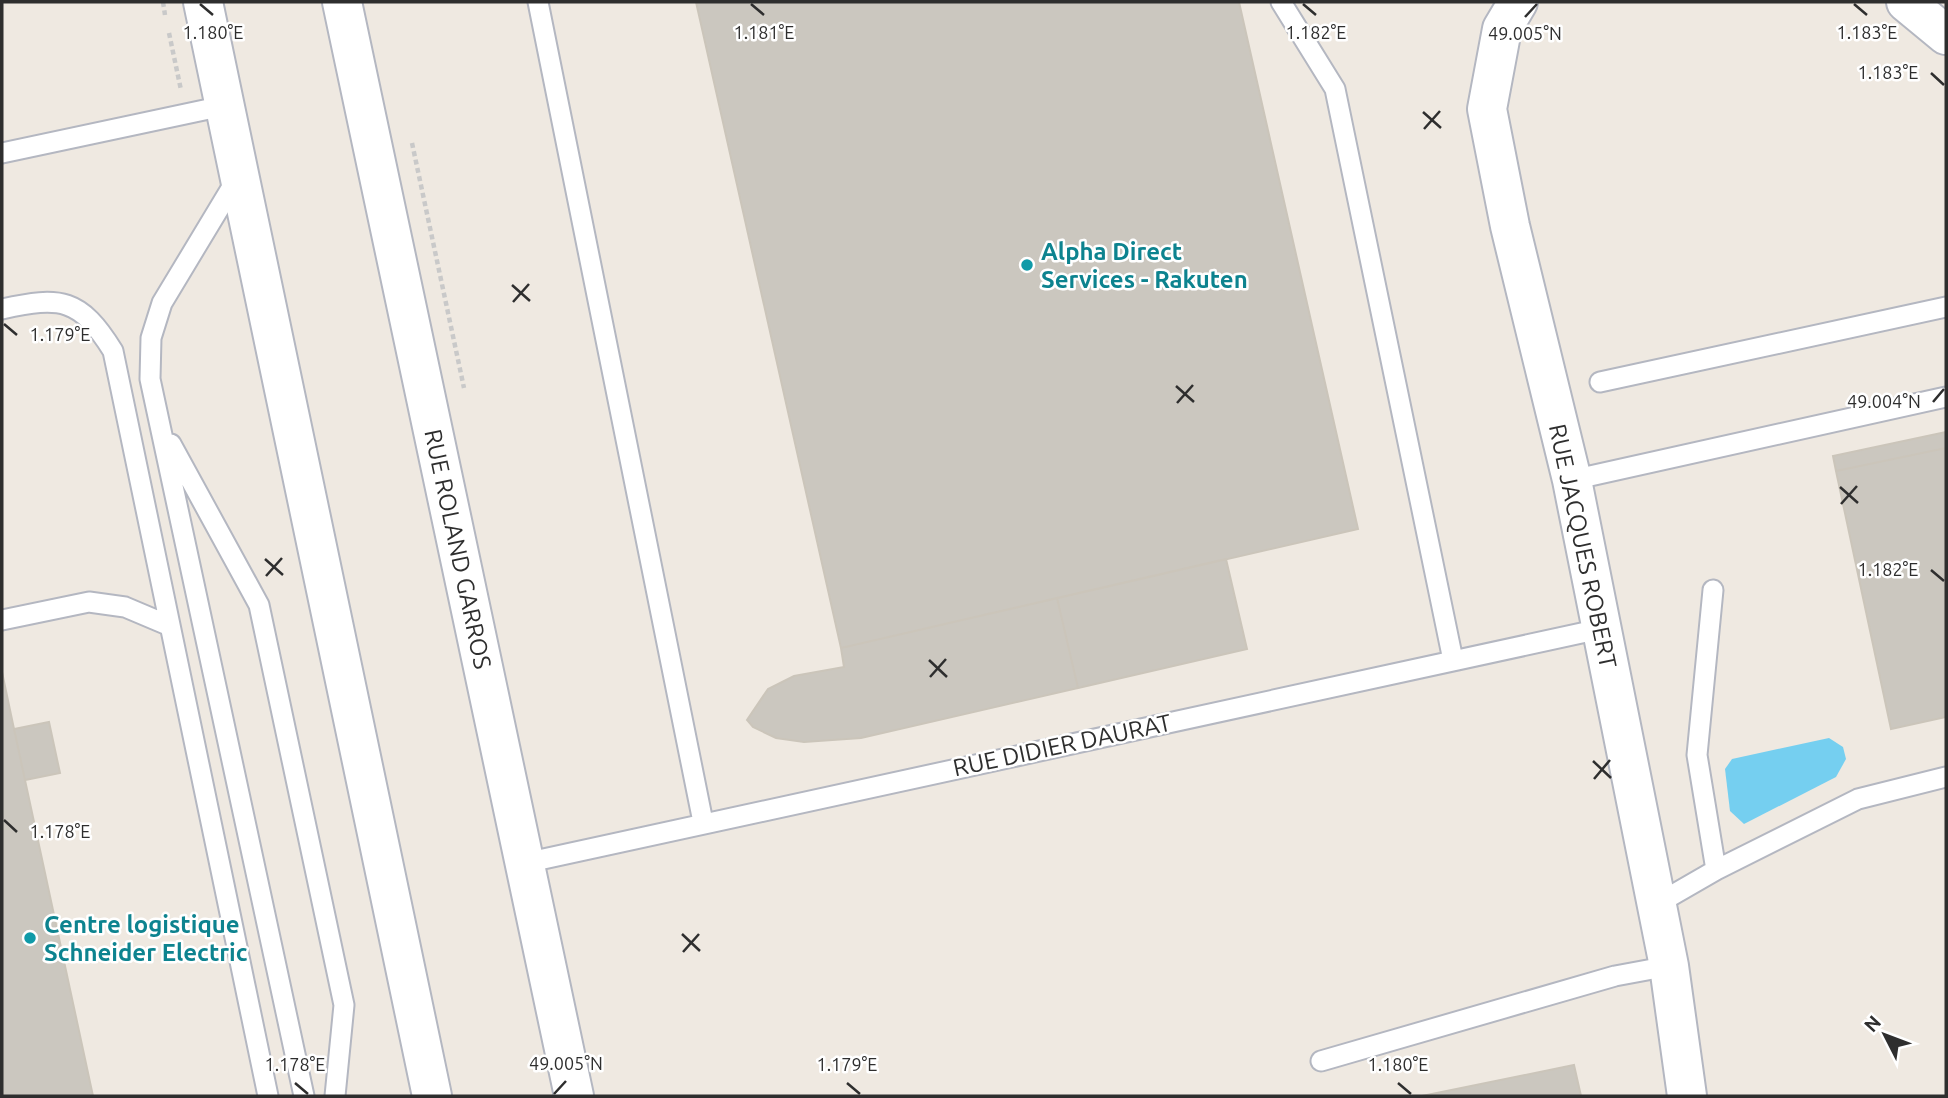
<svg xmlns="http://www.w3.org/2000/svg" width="1948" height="1098" font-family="Ubuntu,sans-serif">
  <rect width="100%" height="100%" fill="#efe9e1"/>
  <path fill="#75cff0" d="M1829,738L1843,747L1846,759L1836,777L1744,824L1730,811L1725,769L1732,759Z"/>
  <path fill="#cbc7bf" stroke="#cbc5ba" stroke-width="2" d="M696,2H1239L1358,529L841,648Z
    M1946,432V448L1836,471L1833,456Z
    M1946,448V717L1891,729L1836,471Z
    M1226,559L1247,649L1078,688L1057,598Z
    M1057,598L1078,688L861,738L804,742L776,738L753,727L747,720L768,689L794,676L844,667L841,648Z
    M2,672L14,729L93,1096H2Z
    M49,722L60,773L25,780L14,729Z
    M1574,1065L1581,1096H1422Z"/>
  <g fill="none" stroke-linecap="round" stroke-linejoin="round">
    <g stroke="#b4b7c1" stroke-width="23">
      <path id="lane" d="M538,2L703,822
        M1281,2L1335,89L1453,660
        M2,153L223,106
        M238,177L162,303L151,338L150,379L304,1096
        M2,309C61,296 80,298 113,351L268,1096
        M1600,382L1946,307
        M171,444L259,605L344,1005L335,1096
        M1572,480L1946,397
        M1713,590L1697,755L1716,870
        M2,620L89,602L125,607L170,626
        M525,863L1600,629
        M1657,904L1716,870L1858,799L1946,777
        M1321,1061L1615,976L1669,966"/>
    </g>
    <g stroke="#b4b7c1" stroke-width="42">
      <path id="street" d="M203,2L432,1096
        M342,2L574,1096
        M1518,2L1502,29L1487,109L1510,226L1572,480L1669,966L1687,1096
        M1906,2L1946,35"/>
    </g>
    <path stroke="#c9c9c9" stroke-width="4.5" stroke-dasharray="5 3.5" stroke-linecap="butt" d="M163,2L165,15
      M169,33L181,90
      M412,143L464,388"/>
    <use href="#lane" stroke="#fff" stroke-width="19"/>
    <use href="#street" stroke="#fff" stroke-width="38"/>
  </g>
  <path fill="none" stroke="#2e2e2e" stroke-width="2.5" d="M200,4L213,15M751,4L764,15M1303,4L1316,15M1854,4L1867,15M1525,17L1537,4M1931,73L1944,85M1423,112L1441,128M1424,129L1440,111M512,285L530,301M513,302L529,284M4,324L17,335M1176,386L1194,402M1933,402L1944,389M1177,403L1193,385M1840,487L1858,503M1841,504L1857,486M265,559L283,575M1931,570L1944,581M266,576L282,558M929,660L947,677M930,677L946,659M1593,761L1611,778M1594,779L1610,760M4,820L17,832M682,934L700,951M683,952L699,934M295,1083L308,1094M847,1083L860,1094M1398,1083L1411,1094M554,1094L566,1081"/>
  <g fill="#0f9aa8" stroke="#fff" stroke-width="2.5">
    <circle cx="1027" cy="265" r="7"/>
    <circle cx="30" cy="938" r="7"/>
  </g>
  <g text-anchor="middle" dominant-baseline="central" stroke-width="5" stroke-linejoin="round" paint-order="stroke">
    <g font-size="24" font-weight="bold" fill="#0d838f" stroke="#fff" text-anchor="start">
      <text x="1041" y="251">Alpha Direct<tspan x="1041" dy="28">Services - Rakuten</tspan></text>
      <text x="44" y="924">Centre logistique<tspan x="44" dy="28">Schneider Electric</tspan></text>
    </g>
    <g font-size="24" fill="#2e2e2e" stroke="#fff">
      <text transform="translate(1583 546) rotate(78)">RUE JACQUES ROBERT</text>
      <text transform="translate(458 549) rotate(78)">RUE ROLAND GARROS</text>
      <text transform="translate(1062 745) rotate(-12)">RUE DIDIER DAURAT</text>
    </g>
  </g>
  <g font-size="18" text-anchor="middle" fill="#2e2e2e" stroke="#fff" stroke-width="5" stroke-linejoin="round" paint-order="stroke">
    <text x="213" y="39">1.180°E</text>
    <text x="764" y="39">1.181°E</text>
    <text x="1316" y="39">1.182°E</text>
    <text x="1867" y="39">1.183°E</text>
    <text x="1525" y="40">49.005°N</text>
    <text x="1888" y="79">1.183°E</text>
    <text x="60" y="341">1.179°E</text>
    <text x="1884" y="408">49.004°N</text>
    <text x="1888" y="576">1.182°E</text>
    <text x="60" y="838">1.178°E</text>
    <text x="566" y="1070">49.005°N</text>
    <text x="295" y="1071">1.178°E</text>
    <text x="847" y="1071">1.179°E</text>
    <text x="1398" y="1071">1.180°E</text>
  </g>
  <rect width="1948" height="1098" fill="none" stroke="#2e2e2e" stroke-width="7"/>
  <g transform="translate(1885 1035) rotate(312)" stroke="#ffffff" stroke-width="5" paint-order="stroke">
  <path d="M0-5L12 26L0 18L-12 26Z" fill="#2e2e2e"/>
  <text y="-10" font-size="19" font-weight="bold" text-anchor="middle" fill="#2e2e2e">N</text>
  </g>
</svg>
